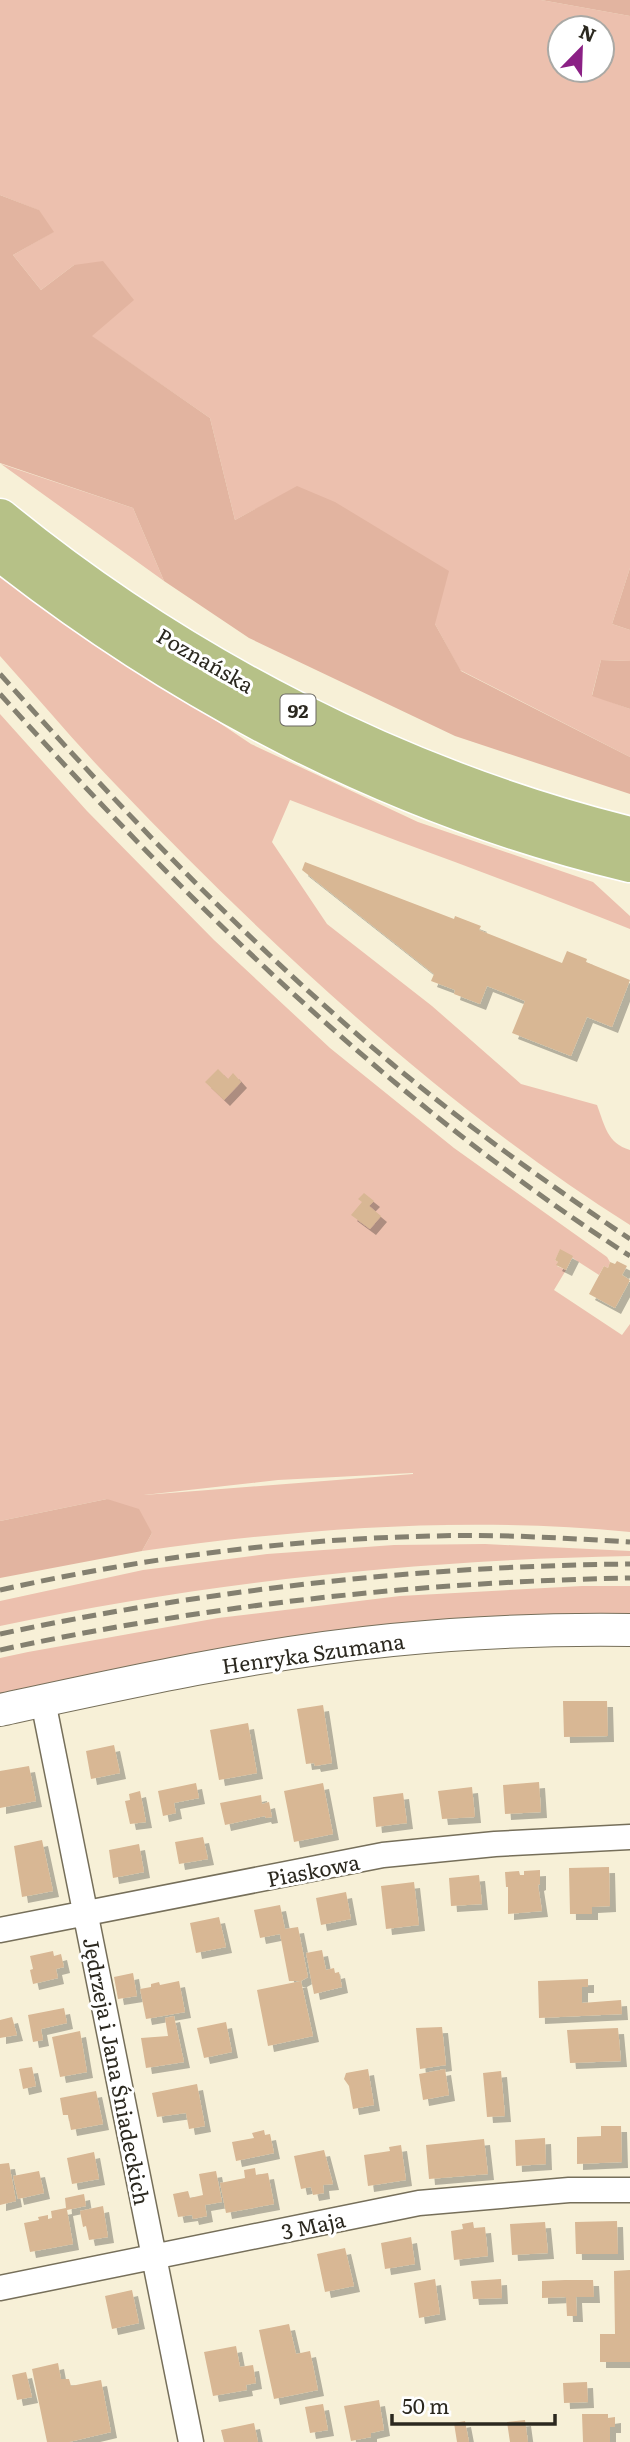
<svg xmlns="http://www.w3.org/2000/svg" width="630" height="2442" font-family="Literata,serif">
  <defs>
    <filter id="shadow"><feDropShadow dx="6" dy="6" stdDeviation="0" flood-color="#0004"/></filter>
  </defs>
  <rect width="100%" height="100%" fill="#f7f0d7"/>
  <path fill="#ecc0ae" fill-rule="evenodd" d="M0,0H541L630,16V568L612,624L630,630V661L601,660L592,695L630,709V757L460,670L435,624L297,487L235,520L210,418L91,336L74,265L41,290L13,255L53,232L38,210L0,195ZM560,28H602V70H560Z
    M1,464L133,508L164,581Z
    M0,571L42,604L251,744L418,822L593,882L630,916V929C518,884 403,844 290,800L272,842L327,924L432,1006L521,1084L597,1105C605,1126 607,1143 630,1150V1225C441,1105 271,947 117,786C76,744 39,699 0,656Z
    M0,714L87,811L214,940L330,1048L454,1148L607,1257L610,1262L608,1268L604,1266L599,1275L560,1250L555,1260L558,1262L557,1266L566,1270L554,1290L622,1335L630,1324V1532C467,1516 304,1528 142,1551L152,1533L107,1499L0,1521ZM413,1473V1474L144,1495L278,1480Z
    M485,1544L630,1551V1556C419,1560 206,1582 0,1626V1601L143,1570L267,1554L394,1545Z
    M582,1586H630V1620L0,1700V1658L28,1652L218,1618L400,1596Z"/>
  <path fill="#e2b4a0" d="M541,0H630V16Z
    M0,195L39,210L54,232L13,255L41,290L74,265L103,261L134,300L92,336L210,418L235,520L297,486L335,502L449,571L435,624L461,671L630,757V794L455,736L249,638L164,581L133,508L0,463Z
    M630,568V630L612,624Z
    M601,660L630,661V709L592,696Z
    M107,1499L139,1509L152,1533L142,1551L0,1578V1521Z"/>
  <path fill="#d8b794" filter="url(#shadow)" d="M305,862L454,919L455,916L481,926L479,930L562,963L567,951L587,959L586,962L630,980L612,1027L587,1017L571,1056L512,1033L525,1001L487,986L480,1004L454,994L455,990L431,981L434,974L302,870Z
    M218,1069L228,1079L233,1073L241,1082L224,1100L205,1082Z
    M364,1193L374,1201L369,1206L381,1216L370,1229L351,1215L362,1202L358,1199Z
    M560,1249L573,1256L566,1270L556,1265L558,1262L555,1260Z
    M617,1261L627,1266L622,1275L630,1280L615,1308L589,1294L604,1266L608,1268L610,1262L615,1264Z
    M563,1701H607L608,1736L564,1737Z
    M323,1705L332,1763L315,1766L314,1763L306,1764L297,1709Z
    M248,1723L257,1773L219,1780L210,1730Z
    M114,1745L120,1773L91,1779L86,1751Z
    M29,1766L36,1801L0,1808V1771Z
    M539,1782L541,1812L505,1814L503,1785Z
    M196,1783L199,1798L174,1803L176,1813L163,1816L158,1791Z
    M323,1783L333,1834L294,1842L284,1791Z
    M472,1787L475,1817L442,1819L438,1791Z
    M140,1791L146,1822L130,1824L125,1801L130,1800L129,1794Z
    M403,1793L407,1823L376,1827L373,1797Z
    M261,1795L262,1804L269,1802L272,1817L266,1818L265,1816L225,1825L220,1803Z
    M203,1837L208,1859L179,1864L175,1842Z
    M42,1840L53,1891L22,1897L14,1846Z
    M139,1844L144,1872L113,1878L109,1850Z
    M609,1867L610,1906L592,1907V1914H570L569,1868Z
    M540,1870V1884L538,1885L542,1911L508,1914V1887H506L505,1872L519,1871L520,1875H524V1871Z
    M479,1875L482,1904L451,1906L449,1878Z
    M414,1882L419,1925L386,1929L381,1886Z
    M346,1892L351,1919L321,1925L316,1898Z
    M280,1905L285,1929L298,1927L308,1977L301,1981L313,2036L268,2046L257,1990L301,1981H289L280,1934L260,1938L254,1910Z
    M219,1917L226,1947L196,1953L190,1923Z
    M322,1950L326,1970L334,1968L335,1973L339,1972L342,1987L314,1994L306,1953Z
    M53,1951L54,1956L61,1954L64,1967L56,1969L58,1978L33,1984L30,1970L33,1969L30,1956Z
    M133,1973L137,1996L118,1999L114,1977Z
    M588,1979V1987H582V2003L621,2000L622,2014L539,2018L538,1981Z
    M179,1981L185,2012L146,2019L140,1989L151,1987V1984L159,1982L160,1985Z
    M64,2008L67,2023L41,2029L43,2040L33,2042L28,2015Z
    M174,2016L184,2062L146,2068L141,2038L168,2036L165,2018Z
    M12,2017L17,2035L0,2038V2020Z
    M226,2022L232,2052L204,2058L197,2028Z
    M442,2027L446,2065L420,2069L416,2028Z
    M618,2028L621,2061L570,2063L567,2030Z
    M80,2031L87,2072L60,2077L52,2037Z
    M32,2067L36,2086L23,2089L19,2069Z
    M368,2069L374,2105L353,2109L349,2086L344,2079L346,2073Z
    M445,2069L449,2095L423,2100L419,2074Z
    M501,2071L505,2116L487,2117L483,2073Z
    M197,2084L205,2126L189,2129L186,2113L157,2117L152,2093Z
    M96,2091L103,2124L71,2130L68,2115H63L60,2098Z
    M601,2126H621L622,2162L577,2164V2137L601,2136Z
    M264,2130L265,2135L270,2134L274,2153L236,2161L232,2142L254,2138L252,2133Z
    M545,2138L546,2164L516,2166L515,2140Z
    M484,2139L488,2174L429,2179L426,2145Z
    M401,2145L406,2180L368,2186L364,2155L390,2151L389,2147Z
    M324,2150L333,2184L323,2185L324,2193L313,2195L311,2187L301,2189L294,2156Z
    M94,2152L99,2179L72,2184L67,2158Z
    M9,2163L16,2201L0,2205V2164Z
    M255,2168L256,2175L268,2173L274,2204L226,2213L220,2183L245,2178L244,2170Z
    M39,2171L44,2193L18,2199L13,2176Z
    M216,2171L222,2202L205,2205L207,2216L193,2219L192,2215L178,2217L173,2194L188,2191L190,2198L203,2195L199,2174Z
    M84,2194L86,2206L67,2210L73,2244L30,2252L24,2223L39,2220L38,2217L48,2215V2219L52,2218L51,2211L66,2208L65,2198Z
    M103,2206L108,2237L89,2240L86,2226L83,2227L80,2211Z
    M617,2221L618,2254H576L575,2222Z
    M473,2222L474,2228L485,2227L488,2256L454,2260L451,2231L463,2229L462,2224Z
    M545,2222L548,2253L512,2255L510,2224Z
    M411,2237L415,2264L385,2269L381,2243Z
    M345,2248L354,2286L325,2292L317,2254Z
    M630,2270V2362H600V2334H615L614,2271Z
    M435,2279L440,2314L419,2318L414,2283Z
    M501,2279L502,2298L473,2299L471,2281Z
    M565,2280H593L594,2297H576L577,2316H567L566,2297L542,2298V2281Z
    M132,2290L139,2323L112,2329L105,2296Z
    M289,2324L296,2354L310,2351L318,2390L274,2399L259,2330Z
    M236,2346L240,2367L253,2365L256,2383L246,2385L247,2390L213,2396L204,2352Z
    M58,2363L61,2379H69L71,2386L101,2380L111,2432L69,2442H47L32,2369Z
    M26,2372L32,2397L17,2400L12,2375Z
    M587,2382L588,2402L564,2403L563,2383Z
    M379,2400L384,2430L371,2433V2437L351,2441L344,2406Z
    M323,2404L328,2430L310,2433L305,2407Z
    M582,2414H608V2418L615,2417V2427H610V2442H583Z
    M525,2420L528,2442H510L507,2422Z
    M465,2421L469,2442H457L454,2423Z
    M254,2423L258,2442H224L221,2430Z"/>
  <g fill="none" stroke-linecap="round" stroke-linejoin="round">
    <g stroke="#766f5a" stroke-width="27">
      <path id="minor" d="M43,1701L191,2442
        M0,1930L383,1855L495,1844L630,1837
        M0,2288L419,2203L569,2190H630"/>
    </g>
    <g stroke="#766f5a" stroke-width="34">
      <path id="tertiary" d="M0,1710C129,1682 260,1653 392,1640C471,1632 550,1629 630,1630"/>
    </g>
    <g stroke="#fff" stroke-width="41">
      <path id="primary" d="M0,518C182,667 401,779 630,836
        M2,553C188,699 400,808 630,863"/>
    </g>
    <use href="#minor" stroke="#fff" stroke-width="24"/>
    <use href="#tertiary" stroke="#fff" stroke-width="32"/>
    <use href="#primary" stroke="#b6c187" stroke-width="38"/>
    <path stroke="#848070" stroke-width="5" stroke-dasharray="14 7" stroke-linecap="butt" d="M0,674C123,811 249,945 391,1063C467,1126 548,1184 630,1239
      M0,694C189,905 391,1102 630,1256
      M0,1590C143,1558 287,1539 433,1536C499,1534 564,1538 630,1542
      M0,1634C206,1590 419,1566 630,1564
      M0,1650C207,1605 418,1582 630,1578"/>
  </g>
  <g text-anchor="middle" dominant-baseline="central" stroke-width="6" stroke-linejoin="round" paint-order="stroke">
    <rect fill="#fff" stroke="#6b6862" stroke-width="2" x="280.5" y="694.5" width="35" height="31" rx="5"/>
    <g font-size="19" font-weight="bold" fill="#2b281f">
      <text x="298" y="710">92</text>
    </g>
    <g font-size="21" fill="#2b281f" stroke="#fff">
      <text transform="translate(206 659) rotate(30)">Poznańska</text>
      <text transform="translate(313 1652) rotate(-8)">Henryka Szumana</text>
      <text transform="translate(313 1869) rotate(-11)">Piaskowa</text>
      <text transform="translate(118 2071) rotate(79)">Jędrzeja i Jana Śniadeckich</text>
      <text transform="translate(313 2224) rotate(-12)">3 Maja</text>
    </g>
  </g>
  <g transform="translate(581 49) rotate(23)"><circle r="33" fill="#ffffff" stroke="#aaa9a5" stroke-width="2"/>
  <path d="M0-5L12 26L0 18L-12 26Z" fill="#8b2085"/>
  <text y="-10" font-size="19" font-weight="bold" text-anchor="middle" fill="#2b281f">N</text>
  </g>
  <path d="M392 2414v10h163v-10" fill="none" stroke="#2b281f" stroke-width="3.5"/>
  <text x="402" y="2414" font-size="21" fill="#2b281f" stroke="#ffffff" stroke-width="5" paint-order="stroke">50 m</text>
</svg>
